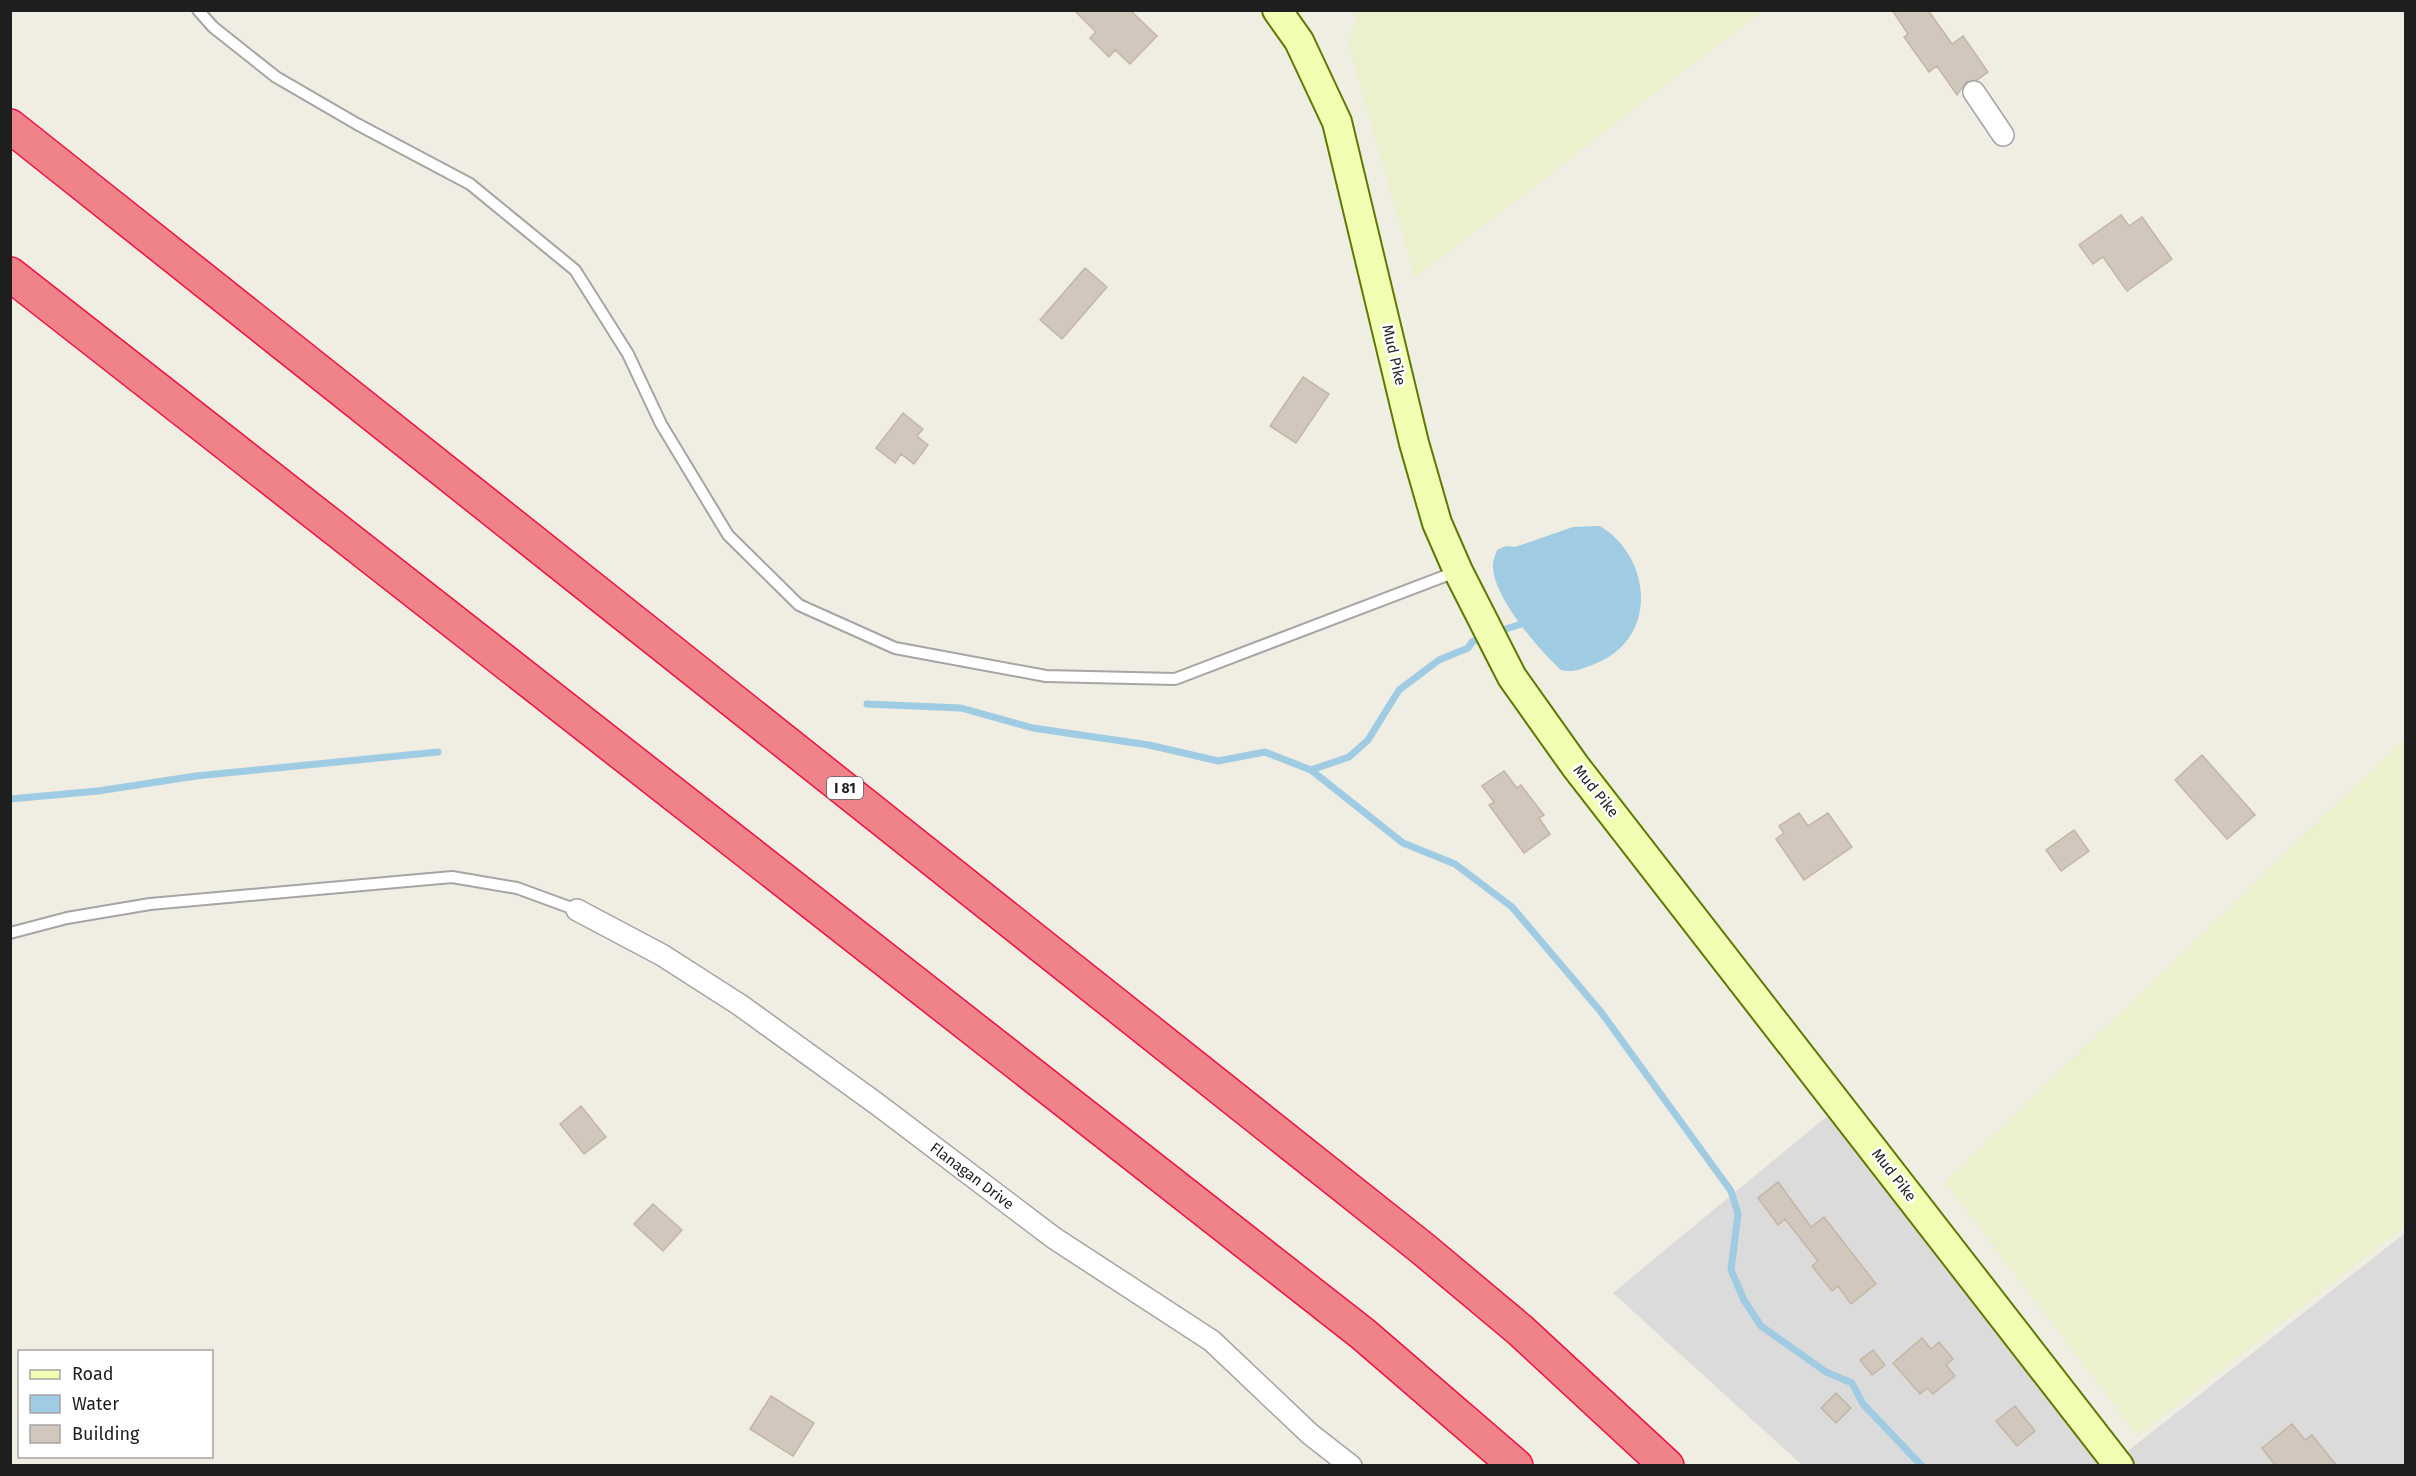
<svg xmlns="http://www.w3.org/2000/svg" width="2416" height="1476" font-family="'Fira Sans',sans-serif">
  <rect width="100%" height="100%" fill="#f0ede3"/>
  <path fill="#dcdbdb" d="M1832,1112L2110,1465L2405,1233V1465H1802L1613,1293Z"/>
  <path fill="#eaf1cc" d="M1357,11V10L1762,11L1415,278L1349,47Z
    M2405,738V1226L2138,1436L1945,1182Z"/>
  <path fill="#9fcbe3" d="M1600,526C1654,559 1658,642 1592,665C1581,669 1573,673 1561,670C1539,650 1495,599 1493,568C1492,562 1495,556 1497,550L1506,546L1515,547L1573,527Z"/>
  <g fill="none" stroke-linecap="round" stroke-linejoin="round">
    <path stroke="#9fcbe3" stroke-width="7" d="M1496,632L1528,622
      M867,704L961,708L1033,728L1149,745L1218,761L1265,752L1311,770L1403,843L1455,864L1512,907L1601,1012L1731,1191L1738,1214L1731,1270L1744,1300L1761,1326L1826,1372L1852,1383L1863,1404L1922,1466
      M1311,770L1349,757L1368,740L1399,690L1439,660L1468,648L1472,642L1485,636
      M10,799L98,791L196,776L438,752"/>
  </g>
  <path fill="#d1c7bc" stroke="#c3b6a4" stroke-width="1.5" d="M1074,10H1130L1157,36L1130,64L1115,50L1109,57L1090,38L1096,32Z
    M1892,10H1928L1952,44L1963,36L1988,72L1977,80L1966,82L1957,95L1937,66L1929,72L1904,37L1908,34Z
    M2121,215L2129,226L2142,217L2172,259L2127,291L2103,257L2093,264L2079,245Z
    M1085,268L1107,287L1062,339L1040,320Z
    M1303,377L1329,394L1296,443L1270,426Z
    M903,413L923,429L917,436L928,445L914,464L901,454L895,463L876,448Z
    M2202,755L2255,815L2227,839L2175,780Z
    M1504,771L1517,788L1521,785L1544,815L1539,818L1550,834L1524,853L1489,805L1494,802L1482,786Z
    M1799,813L1808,826L1828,813L1852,847L1804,880L1776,839L1784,833L1779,826Z
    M2074,830L2089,851L2061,871L2046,850Z
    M581,1106L606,1137L584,1154L560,1124Z
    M1778,1182L1811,1227L1824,1217L1876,1284L1851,1304L1838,1286L1832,1291L1812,1266L1818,1261L1785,1219L1778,1225L1758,1198Z
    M653,1204L682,1230L663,1251L634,1224Z
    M1922,1338L1931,1349L1939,1342L1953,1359L1946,1365L1955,1376L1933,1394L1927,1388L1920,1394L1893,1363Z
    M1873,1350L1885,1365L1872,1375L1860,1360Z
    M1836,1393L1851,1408L1836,1423L1821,1408Z
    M771,1396L814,1423L793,1456L750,1429Z
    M2015,1406L2035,1431L2017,1446L1996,1421Z
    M2292,1424L2305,1440L2312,1435L2337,1466H2276L2262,1448Z"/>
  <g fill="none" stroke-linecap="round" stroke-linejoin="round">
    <g stroke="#a5a5a5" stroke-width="14">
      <path id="lane" d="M198,10L213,27L276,77L357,124L470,184L575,270L628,354L661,424L728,535L799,605L895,648L1046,676L1175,679L1458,571
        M10,933L67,918L150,904L452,877L517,888L577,910"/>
    </g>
    <g stroke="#a5a5a5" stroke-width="24">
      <path id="street" d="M1974,92L2003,135
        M577,910L662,955L740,1005L877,1104L1054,1238L1212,1341L1310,1434L1351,1466"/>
    </g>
    <g stroke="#5e7a00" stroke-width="32">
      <path id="secondary" d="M1277,10L1299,41L1337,122L1414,443L1437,523L1458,571L1512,677L1576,767L2119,1466"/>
    </g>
    <g stroke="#ed1241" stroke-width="36">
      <path id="highway" d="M10,126L1422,1248L1520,1330L1667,1466
        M10,274L1363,1334L1516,1466"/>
    </g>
    <use href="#lane" stroke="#fff" stroke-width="10"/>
    <use href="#street" stroke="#fff" stroke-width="21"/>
    <use href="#secondary" stroke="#f2ffb2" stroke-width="28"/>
    <use href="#highway" stroke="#f08389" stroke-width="33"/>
  </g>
  <g text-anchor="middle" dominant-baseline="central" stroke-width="5" stroke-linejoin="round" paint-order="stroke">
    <rect fill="#fff" stroke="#626262" stroke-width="1.5" x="827" y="777" width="36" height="22" rx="4.5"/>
    <g font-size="14" font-weight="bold" fill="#1e1e1e">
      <text x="845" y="788">I 81</text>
    </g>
    <g font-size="15" fill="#1e1e1e" stroke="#fff">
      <text transform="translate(1394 355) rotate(77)">Mud Pike</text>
      <text transform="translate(1596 791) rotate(51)">Mud Pike</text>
      <text transform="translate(1894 1175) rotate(52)">Mud Pike</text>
      <text transform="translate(972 1176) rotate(37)">Flanagan Drive</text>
    </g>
  </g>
  <rect width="2416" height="1476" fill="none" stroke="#1e1e1e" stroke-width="24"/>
  <rect x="18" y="1350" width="195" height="108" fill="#ffffff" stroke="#a5a5a5" stroke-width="1.5"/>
  <rect x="30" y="1370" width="30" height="9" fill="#f2ffb2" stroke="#a5a5a5" stroke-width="1.5"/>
  <text x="72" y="1380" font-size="18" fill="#1e1e1e">Road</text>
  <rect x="30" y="1395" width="30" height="18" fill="#9fcbe3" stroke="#a5a5a5" stroke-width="1.5"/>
  <text x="72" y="1410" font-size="18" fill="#1e1e1e">Water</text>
  <rect x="30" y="1425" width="30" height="18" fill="#d1c7bc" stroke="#a5a5a5" stroke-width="1.5"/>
  <text x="72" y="1440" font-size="18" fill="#1e1e1e">Building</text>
</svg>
